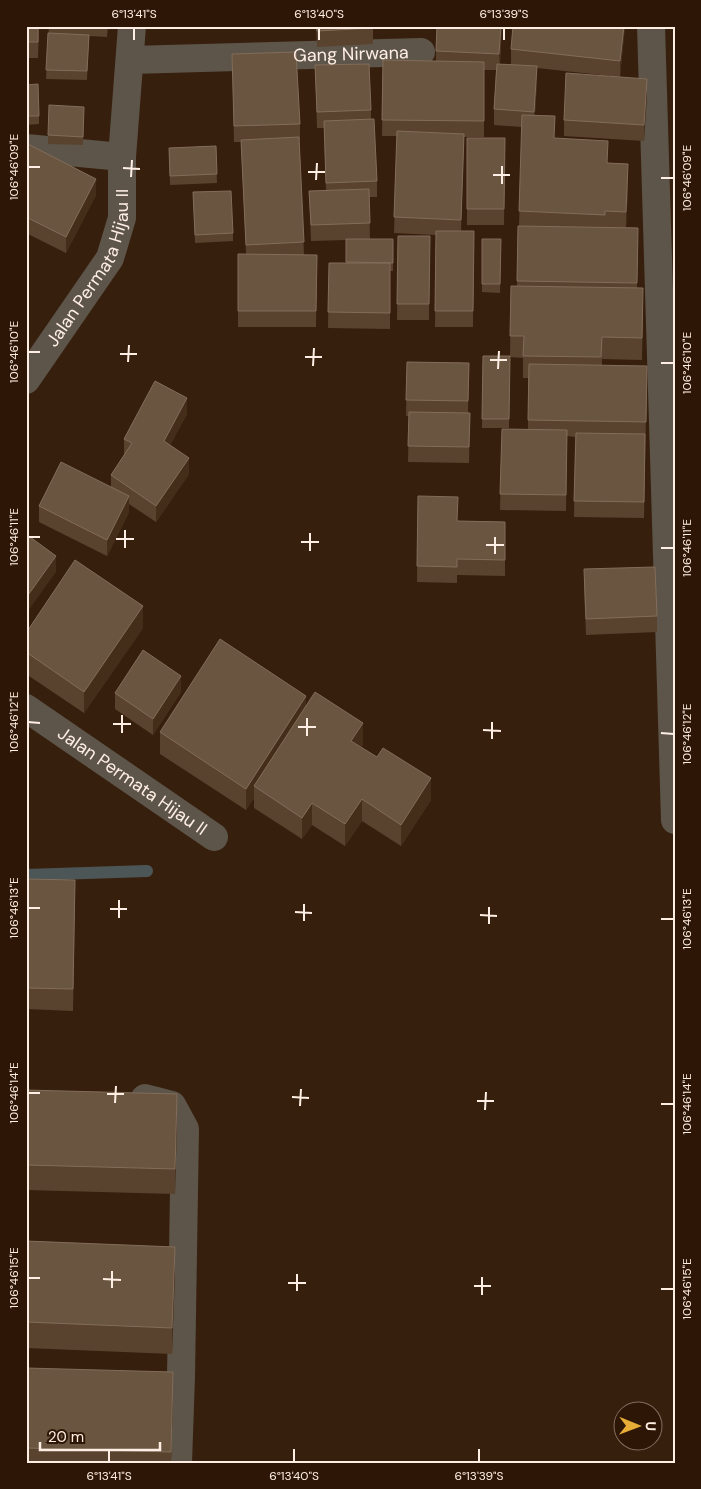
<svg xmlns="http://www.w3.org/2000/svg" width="701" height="1489" font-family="'DM Sans',sans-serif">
  <rect width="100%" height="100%" fill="#371f0e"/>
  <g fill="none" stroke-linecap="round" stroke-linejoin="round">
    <path stroke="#4d5656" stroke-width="12" d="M26,875L147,871"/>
    <g stroke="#5d5549" stroke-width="28">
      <path d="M651,26L675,820"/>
      <path id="s1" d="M131,60L421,52"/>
      <path d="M26,148L122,157"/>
      <path id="s2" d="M26,380L110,258L122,218V157L132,26"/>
      <path id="s3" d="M26,708L214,837"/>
      <path d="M145,1098L172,1105L185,1129L181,1377L178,1463"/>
    </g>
  </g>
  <path fill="#59432e" d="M26,26H39L38,58H26Z
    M49,26H108L107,37L89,36L87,80L46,79Z
    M221,26H245L221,28Z
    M316,26H373V44L317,47Z
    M502,26L500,64L511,65V49L625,26L620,77L537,68V82L535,115L555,139L608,163L628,186L626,227L638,228L637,288L643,310L642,360L602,359V366H647L644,518L574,517L575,437L567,436L566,511L500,510L502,429L528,430V378H523V358L510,357L509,428H482L483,356H510L511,286H517L518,226H519L522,127L494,125V109L496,70H484V137H464L461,231H474L473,327H435L436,235L394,233L397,136H382L383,60L436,61V51Z
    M232,54L300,124V140H299L304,255H317L316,327H238V254H246L241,142H234Z
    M315,65L371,110V119L377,181V197H369L370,239H393V271H390V329L328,328L329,263H346V240L311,241L309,191H326L324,128H317Z
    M26,85L39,116V124L26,125Z
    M647,95L644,141L564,136V120Z
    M84,107L83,145L48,144V135Z
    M467,138H505L504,225H467Z
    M26,143L96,195L66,253L26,233Z
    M216,146L217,183L170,185L169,148Z
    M193,192L233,233V241L195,243Z
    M398,236H430L429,320H397Z
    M482,239H501L500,293L482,292Z
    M407,362L469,363L468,413H470L469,463L408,462L409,416H406Z
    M187,414L170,445L189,474L156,522L129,504V512L107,556L39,522V506L111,487V475L124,455V439Z
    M418,496L458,521L505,522V576L457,575V583L417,582Z
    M584,585L657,616V632L586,635Z
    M143,628L84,713L26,674V633Z
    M181,692L153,735L115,709V693Z
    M306,705L363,745L361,747L431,800L401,846L362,821L345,846L312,825L302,839L254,808V798L246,810L160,754V732Z
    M26,879L75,902L73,1011L26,1009Z
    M26,1090L177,1120L175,1194L26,1190Z
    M26,1241L175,1272L172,1354L26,1348Z
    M26,1368L173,1398L171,1463H26Z"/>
  <path fill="#442d19" d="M501,26H502L499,70V54Z
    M624,26H625L620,77V61Z
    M537,66V82L534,128V112Z
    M647,79V95L644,141V125Z
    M464,134V150L461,236V220Z
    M628,164V186L626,233V212Z
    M96,179V195L66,253V237Z
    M187,398V414L164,457V441Z
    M189,458V474L156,522V506Z
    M129,496V512L107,556V540Z
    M56,556V572L26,614V598Z
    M143,606V628L84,713V692Z
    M181,676V692L153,735V719Z
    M306,696V717L254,786V798L246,810V789Z
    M363,723V745L351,763V741Z
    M431,778V800L401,846V825Z
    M362,799V821L345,846V824Z
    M312,803V825L302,839V818Z
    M75,880V902L73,1011V989Z
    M177,1094V1120L175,1194V1169Z
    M175,1247V1272L172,1354V1328Z
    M173,1372V1398L171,1463V1452Z"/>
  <path fill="#6a5541" stroke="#826d5a" d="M26,26H38V42H26Z
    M316,26H373V28L317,31Z
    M437,26H501L499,54L436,51Z
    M513,26H624L620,61L511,49Z
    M48,33L89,35L87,71L46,70Z
    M296,52L300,124L234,126L232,54Z
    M383,60L484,62V121L382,120Z
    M369,64L371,110L317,112L315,65Z
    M497,64L537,66L534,112L494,109Z
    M566,73L647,79L644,125L564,120Z
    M38,84L39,116H26V85Z
    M49,105L84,107L83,137L48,135Z
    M522,115L555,116L554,138L608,141L607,163L628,164L626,212L605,211V215L519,211Z
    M374,119L377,181L326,183L324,121Z
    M397,131L464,134L461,220L394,217Z
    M299,137L304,242L246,245L241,140Z
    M467,138H505L504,209H467Z
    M26,143L96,179L66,237L26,217Z
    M216,146L217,174L170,176L169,148Z
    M369,189L370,223L311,225L309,191Z
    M231,191L233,233L195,235L193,192Z
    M518,226L638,228L637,283L517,281Z
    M436,231H474L473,311H435Z
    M398,236H430L429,304H397Z
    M346,239H393V263L346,262Z
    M482,239H501L500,284H482Z
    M238,254L317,255L316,311H238Z
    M329,263H390V313L328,312Z
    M511,286L643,288L642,338L602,337L601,357L523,356L524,336H510Z
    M483,356H510L509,419H482Z
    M407,362L469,363L468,401L406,400Z
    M529,364L647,366L646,422L528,420Z
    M155,381L187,398L164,441L189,458L156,506L111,475L132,443L124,439Z
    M409,412L470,413L469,447L408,446Z
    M502,429L567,430L566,495L500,494Z
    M576,433L645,434L644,502L574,501Z
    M61,462L129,496L107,540L39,506Z
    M418,496L458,497L457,521L505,522V560L457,559V567L417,566Z
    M26,534L56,556L26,598Z
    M75,560L143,606L84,692L26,652V633Z
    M655,567L657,616L586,619L584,569Z
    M220,639L306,696L246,789L160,732Z
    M143,650L181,676L153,719L115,693Z
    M315,692L363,723L351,741L377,757L383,748L431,778L401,825L362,799L345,824L312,803L302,818L254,786Z
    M26,879L75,880L73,989L26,988Z
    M26,1090L177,1094L175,1169L26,1165Z
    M26,1241L175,1247L172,1328L26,1322Z
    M26,1368L173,1372L171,1452L26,1448Z"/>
  <path fill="none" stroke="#ffeee3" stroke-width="2" d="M134,40V28M319,40V28M504,40V28M28,167H40M123,168L140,169M308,172H325M493,175H510M131,177L132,160M661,178H674M316,180L317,163M502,184V166M28,352H40M120,354H137M305,357H322M490,360H507M128,362L129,345M661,363H674M313,366L314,348M498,369L499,351M28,537H40M116,539H134M301,542H319M486,545H504M125,548V530M661,548H674M310,551V533M495,554V537M28,722L40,723M113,724H131M298,727H316M483,730L501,731M122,733V715M661,733L674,734M307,736V718M492,739V722M28,908H40M110,909H127M295,912L312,913M480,915L497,916M119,918V900M661,919H674M304,921V904M489,924V907M28,1093H40M107,1094H124M292,1097L309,1098M477,1101H494M115,1103L116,1086M661,1104H674M300,1106L301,1089M485,1110L486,1092M28,1278H40M103,1279L121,1280M288,1283H306M474,1286H491M112,1288V1271M661,1289H674M297,1291V1274M482,1295V1277M109,1462V1449M294,1462V1449M479,1462V1449"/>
  <g text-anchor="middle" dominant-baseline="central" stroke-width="4" stroke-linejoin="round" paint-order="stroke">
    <g font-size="18" fill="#ffeee3" stroke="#2d1605">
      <text stroke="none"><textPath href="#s1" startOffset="220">Gang Nirwana</textPath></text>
      <text stroke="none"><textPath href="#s2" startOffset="131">Jalan Permata Hijau II</textPath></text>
      <text stroke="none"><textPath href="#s3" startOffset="129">Jalan Permata Hijau II</textPath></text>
    </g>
  </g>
  <rect width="701" height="1489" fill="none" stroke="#2d1605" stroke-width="55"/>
  <g transform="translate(638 1426) rotate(91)"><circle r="24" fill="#2d1605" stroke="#816c5e"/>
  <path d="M0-4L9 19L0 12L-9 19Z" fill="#e7ac37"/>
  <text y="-8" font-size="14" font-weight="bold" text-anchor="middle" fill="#ffeee3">U</text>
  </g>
  <path d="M40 1442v8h120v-8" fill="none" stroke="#ffeee3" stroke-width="2.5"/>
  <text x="48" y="1442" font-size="15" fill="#ffeee3" stroke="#2d1605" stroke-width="4" paint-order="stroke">20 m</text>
  <rect x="28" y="28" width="646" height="1434" fill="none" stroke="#ffeee3" stroke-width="2"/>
  <g font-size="12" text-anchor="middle" fill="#ffeee3">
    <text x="134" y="18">6°13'41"S</text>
    <text x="319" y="18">6°13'40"S</text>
    <text x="504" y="18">6°13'39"S</text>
    <text transform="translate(14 167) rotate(-90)" y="4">106°46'09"E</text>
    <text transform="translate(687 178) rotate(-90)" y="4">106°46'09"E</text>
    <text transform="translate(14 352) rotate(-90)" y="4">106°46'10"E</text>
    <text transform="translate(687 363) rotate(-90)" y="4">106°46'10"E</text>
    <text transform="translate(14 537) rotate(-90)" y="4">106°46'11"E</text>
    <text transform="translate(687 548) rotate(-90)" y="4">106°46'11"E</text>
    <text transform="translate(14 722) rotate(-90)" y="4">106°46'12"E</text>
    <text transform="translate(687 734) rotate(-90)" y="4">106°46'12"E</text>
    <text transform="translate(14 908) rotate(-90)" y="4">106°46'13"E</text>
    <text transform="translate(687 919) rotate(-90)" y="4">106°46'13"E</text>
    <text transform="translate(14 1093) rotate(-90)" y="4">106°46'14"E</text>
    <text transform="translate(687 1104) rotate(-90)" y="4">106°46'14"E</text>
    <text transform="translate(14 1278) rotate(-90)" y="4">106°46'15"E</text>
    <text transform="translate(687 1289) rotate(-90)" y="4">106°46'15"E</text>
    <text x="109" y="1480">6°13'41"S</text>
    <text x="294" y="1480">6°13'40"S</text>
    <text x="479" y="1480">6°13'39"S</text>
  </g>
</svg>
